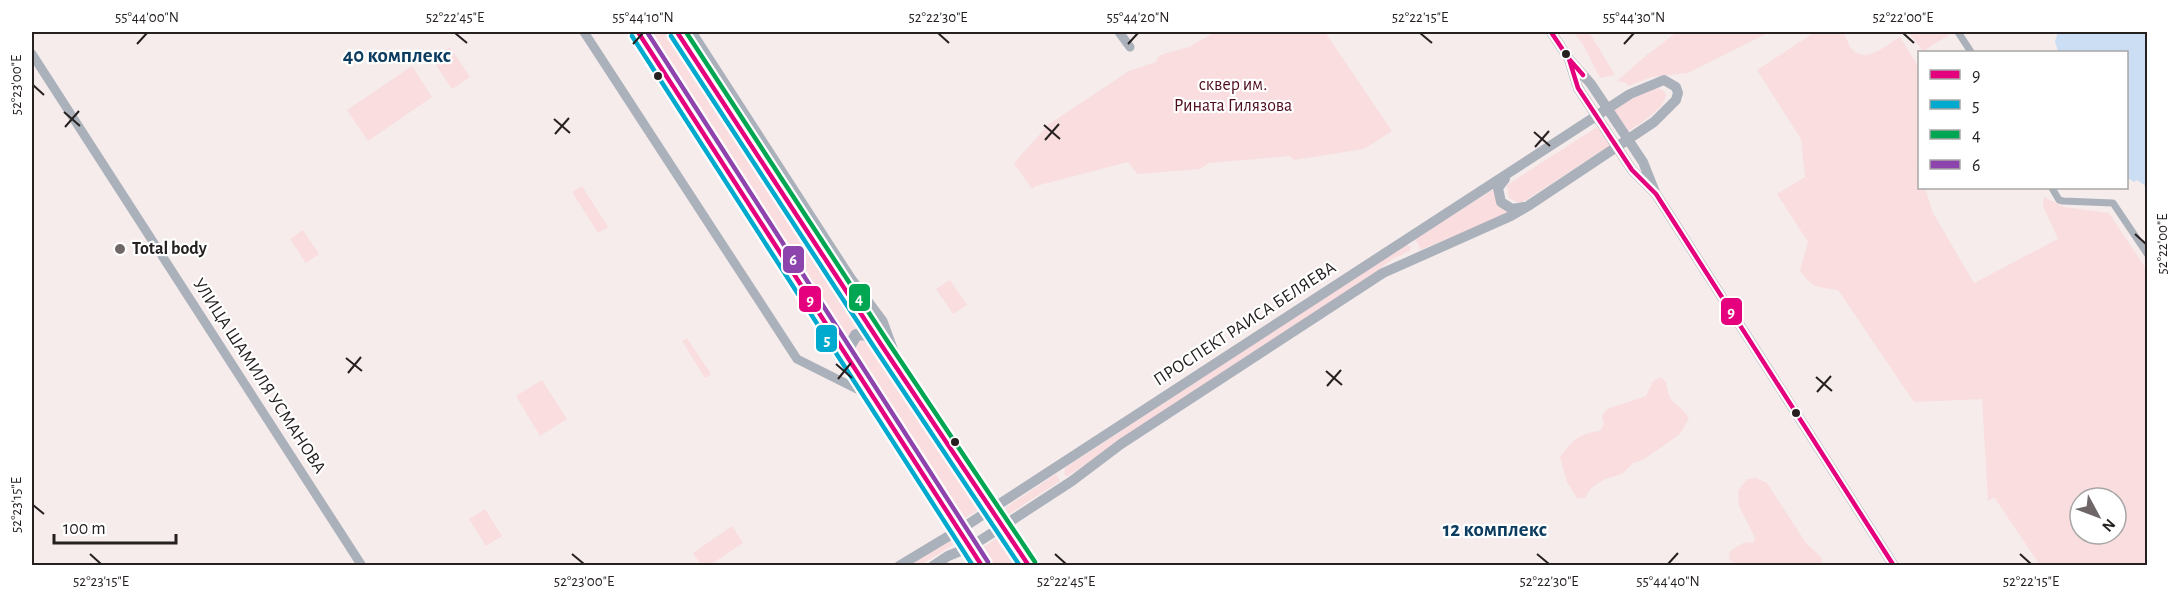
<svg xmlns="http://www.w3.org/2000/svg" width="2179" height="597" font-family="'Alegreya Sans',sans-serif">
  <rect width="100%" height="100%" fill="#f6ecec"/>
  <path fill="#f9dddf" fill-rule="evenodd" d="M644,32H673L865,328C854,327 849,333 845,343Z
    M1215,32H1325L1392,131L1364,149L1294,160L1289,156L1209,163L1200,169L1137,174L1128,162L1036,186L1032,189L1014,163L1049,124L1129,71L1156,62L1159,56L1167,53L1189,47Z
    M1573,32H1589L1615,75L1600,78L1584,46Z
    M1677,32H1770L1688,73L1652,77L1628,86L1626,83L1617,81L1643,58Z
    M1815,32H1844C1846,37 1848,45 1852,49C1866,65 1887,44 1900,37L1919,68L1920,160L1917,164L1919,172L1920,188H1925L1933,213L1974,283L2058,239L2043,206L2044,197L2064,207L2109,213L2147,270V565H2040L1994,497L1988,501L1982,399L1914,402L1838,290C1818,287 1811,288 1800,270L1808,242L1777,194L1805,177L1801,139L1757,70ZM2080,498H2116V534H2080Z
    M1908,32H1946L1949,35L1923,51Z
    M450,47L470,77L452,89L432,59Z
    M412,66L432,97L368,141L347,110Z
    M1659,88L1665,92L1666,97C1658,114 1642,122 1627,132L1612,109L1633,95Z
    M1600,125L1612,144L1523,202H1517L1509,198L1507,185Z
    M582,186L608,227L598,233L572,192Z
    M1496,188L1510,213L1420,250L1419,245L1414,239Z
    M303,230L319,254L306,263L290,239Z
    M1406,244L1411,247L1410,251L1391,260L1368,278L1068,476L1064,475L1065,468Z
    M950,280L967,305L953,314L936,289Z
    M687,338L711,374L705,378L682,341Z
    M861,339L871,343L983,507L962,520L854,355V346Z
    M1661,377L1666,382C1669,407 1678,401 1689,418L1680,434L1643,460L1633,463L1622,474L1605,479L1591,488L1585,498H1577L1567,482L1560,457C1573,440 1578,434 1600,431L1604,424L1602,416L1607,409L1646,396L1653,381Z
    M542,380L567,419L540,436L516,396Z
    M1056,474L1060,481L1006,516L1002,510Z
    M1756,478L1767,483L1806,543L1822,558V565H1734L1729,558L1730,551L1745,542L1753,543L1755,538L1739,506L1738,491L1747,479Z
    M485,509L502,536L486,546L469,519Z
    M732,526L743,543L710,565H701L693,553Z
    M1002,535L1022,565H990L979,550Z
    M956,536L959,541L921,565L909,566Z"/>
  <path fill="#cbdef3" d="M2058,32H2147V187L2137,180L2134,182L2128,178L2127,173L2126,52H2058L2055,41Z"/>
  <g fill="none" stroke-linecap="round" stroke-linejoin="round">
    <path stroke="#aab1ba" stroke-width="7" d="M1958,32L1971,52
      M2052,188L2059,200L2063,201L2113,203L2148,255"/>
    <path stroke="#aab1ba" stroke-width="9" d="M584,32L797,359L859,390L873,401
      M692,32L851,278L883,321L900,367
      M1119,32L1130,47
      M32,54L362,566"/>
    <path stroke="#aab1ba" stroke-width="10" d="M1551,32L1569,59L1591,84L1643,162L1655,192
      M1569,59L1578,88L1632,170L1656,194L1894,566
      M1505,179L1498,188L1501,202L1512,209L1524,207
      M899,566L967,525L1630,94L1664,80L1676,87L1678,93L1676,100L1654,122L1528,206L1511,216L1383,273L1121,444L1072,481L1003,526L970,547L948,556L933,566"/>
    <path stroke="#aab0b9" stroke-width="12" d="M638,32L982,566
      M677,32L882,346L1029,566
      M849,356V347L856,335L864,334L877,341"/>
    <g stroke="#fff" stroke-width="9">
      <path id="bus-1" d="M638,32L982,566
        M677,32L882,346L1029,566
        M1551,32L1569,59L1583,75
        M1569,59L1578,88L1632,170L1656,194L1894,566"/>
    </g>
    <g stroke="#fff" stroke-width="9">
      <path id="bus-2" d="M632,36L973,566
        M671,36L876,350L1020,566"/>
    </g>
    <g stroke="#fff" stroke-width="9">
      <path id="bus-3" d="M686,32L888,342L1035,562"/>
    </g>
    <g stroke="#fff" stroke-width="9">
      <path id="bus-4" d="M647,32L988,562"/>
    </g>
    <use href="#bus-1" stroke="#e5007d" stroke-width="4.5"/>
    <use href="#bus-2" stroke="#00a9ce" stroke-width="4.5"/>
    <use href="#bus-3" stroke="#00a651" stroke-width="4.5"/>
    <use href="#bus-4" stroke="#8e44ad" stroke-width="4.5"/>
  </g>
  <path fill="none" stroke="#262020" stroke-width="2" d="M455,33L467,43M938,33L949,43M1420,33L1432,43M1903,33L1914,43M137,44L147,33M633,44L643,33M1128,44L1138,33M1624,44L1634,33M33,85L44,95M64,112L80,126M554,119L570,133M1044,125L1060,139M65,127L79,111M1534,132L1550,146M555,134L569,118M1045,140L1059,124M1535,147L1549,131M2135,234L2146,244M346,358L362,371M836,364L852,378M1326,371L1342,385M348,373L361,357M1816,377L1832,391M838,379L851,363M1327,386L1341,370M1817,392L1831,376M33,505L44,514M90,554L101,564M572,554L584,564M1055,554L1066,564M1537,554L1549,564M2020,554L2031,564M1668,564L1678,553"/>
  <g fill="#262020" stroke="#fff" stroke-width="2">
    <circle cx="1566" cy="54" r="5"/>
    <circle cx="658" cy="76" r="5"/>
    <circle cx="1796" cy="413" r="5"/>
    <circle cx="955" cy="442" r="5"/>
  </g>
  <circle fill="#6f6767" stroke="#fff" stroke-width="2" cx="120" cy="249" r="6"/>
  <g text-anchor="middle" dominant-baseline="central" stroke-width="4.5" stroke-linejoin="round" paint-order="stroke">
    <g font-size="18" fill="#4f0d1c" stroke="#fff">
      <text x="1233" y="85">сквер им.<tspan x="1233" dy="21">Рината Гилязова</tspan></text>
    </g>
    <g font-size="18" font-weight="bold" fill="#262020" stroke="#fff" text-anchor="start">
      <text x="132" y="249">Total body</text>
    </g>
    <g font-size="18" fill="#262020" stroke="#fff">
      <text transform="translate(1245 324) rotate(-33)">ПРОСПЕКТ РАИСА БЕЛЯЕВА</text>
      <text transform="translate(259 376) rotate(57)">УЛИЦА ШАМИЛЯ УСМАНОВА</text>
    </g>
    <g font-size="21" font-weight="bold" fill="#0c3c60" stroke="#fff">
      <text x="397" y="55">40 комплекс</text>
      <text x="1495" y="529">12 комплекс</text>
    </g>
  </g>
  <g stroke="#fff" stroke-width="2">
    <rect x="782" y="245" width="23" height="29" rx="6" fill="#8e44ad"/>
    <rect x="848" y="283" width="23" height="29" rx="6" fill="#00a651"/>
    <rect x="798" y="285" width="24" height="28" rx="6" fill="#e5007d"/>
    <rect x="1720" y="297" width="23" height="29" rx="6" fill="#e5007d"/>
    <rect x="815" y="324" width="23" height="29" rx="6" fill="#00a9ce"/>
  </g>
  <g font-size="16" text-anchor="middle" font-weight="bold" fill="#fff">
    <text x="793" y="265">6</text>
    <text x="859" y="304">4</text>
    <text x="810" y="305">9</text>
    <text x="1731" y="317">9</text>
    <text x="827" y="345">5</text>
  </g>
  <rect width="2179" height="597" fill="none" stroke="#ffffff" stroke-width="66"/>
  <rect x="1918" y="51" width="210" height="138" fill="#ffffff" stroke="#a8a6a6" stroke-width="1.5"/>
  <rect x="1930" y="70" width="30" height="9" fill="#e5007d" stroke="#a8a6a6" stroke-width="1.5"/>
  <text x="1972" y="81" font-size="18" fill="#262020">9</text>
  <rect x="1930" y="100" width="30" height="9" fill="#00a9ce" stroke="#a8a6a6" stroke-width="1.5"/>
  <text x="1972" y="111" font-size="18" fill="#262020">5</text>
  <rect x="1930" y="130" width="30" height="9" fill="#00a651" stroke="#a8a6a6" stroke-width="1.5"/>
  <text x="1972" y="141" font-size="18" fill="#262020">4</text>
  <rect x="1930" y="160" width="30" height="9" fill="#8e44ad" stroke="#a8a6a6" stroke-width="1.5"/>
  <text x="1972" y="171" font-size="18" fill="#262020">6</text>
  <g transform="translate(2098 516) rotate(131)"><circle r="28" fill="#ffffff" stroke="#a8a6a6" stroke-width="1.5"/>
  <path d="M0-4.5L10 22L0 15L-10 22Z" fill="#6f6767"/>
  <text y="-9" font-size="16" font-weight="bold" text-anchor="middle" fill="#262020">N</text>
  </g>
  <path d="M54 534v9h122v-9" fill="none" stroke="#262020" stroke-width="3"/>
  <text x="63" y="534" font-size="18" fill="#262020" stroke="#ffffff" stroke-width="4.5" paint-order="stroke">100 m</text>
  <rect x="33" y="33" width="2113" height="531" fill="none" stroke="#262020" stroke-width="2"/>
  <g font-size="15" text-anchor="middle" fill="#262020">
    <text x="147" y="22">55°44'00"N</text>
    <text x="455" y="22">52°22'45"E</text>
    <text x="643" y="22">55°44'10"N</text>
    <text x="938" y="22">52°22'30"E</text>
    <text x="1138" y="22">55°44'20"N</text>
    <text x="1420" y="22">52°22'15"E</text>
    <text x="1634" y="22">55°44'30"N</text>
    <text x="1903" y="22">52°22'00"E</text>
    <text transform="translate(16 85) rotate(-90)" y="5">52°23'00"E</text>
    <text transform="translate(2162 244) rotate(-90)" y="5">52°22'00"E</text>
    <text transform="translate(16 505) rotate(-90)" y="5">52°23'15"E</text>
    <text x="101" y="586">52°23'15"E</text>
    <text x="584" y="586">52°23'00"E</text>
    <text x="1066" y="586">52°22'45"E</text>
    <text x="1549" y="586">52°22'30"E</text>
    <text x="1668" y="586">55°44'40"N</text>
    <text x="2031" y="586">52°22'15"E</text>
  </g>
</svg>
